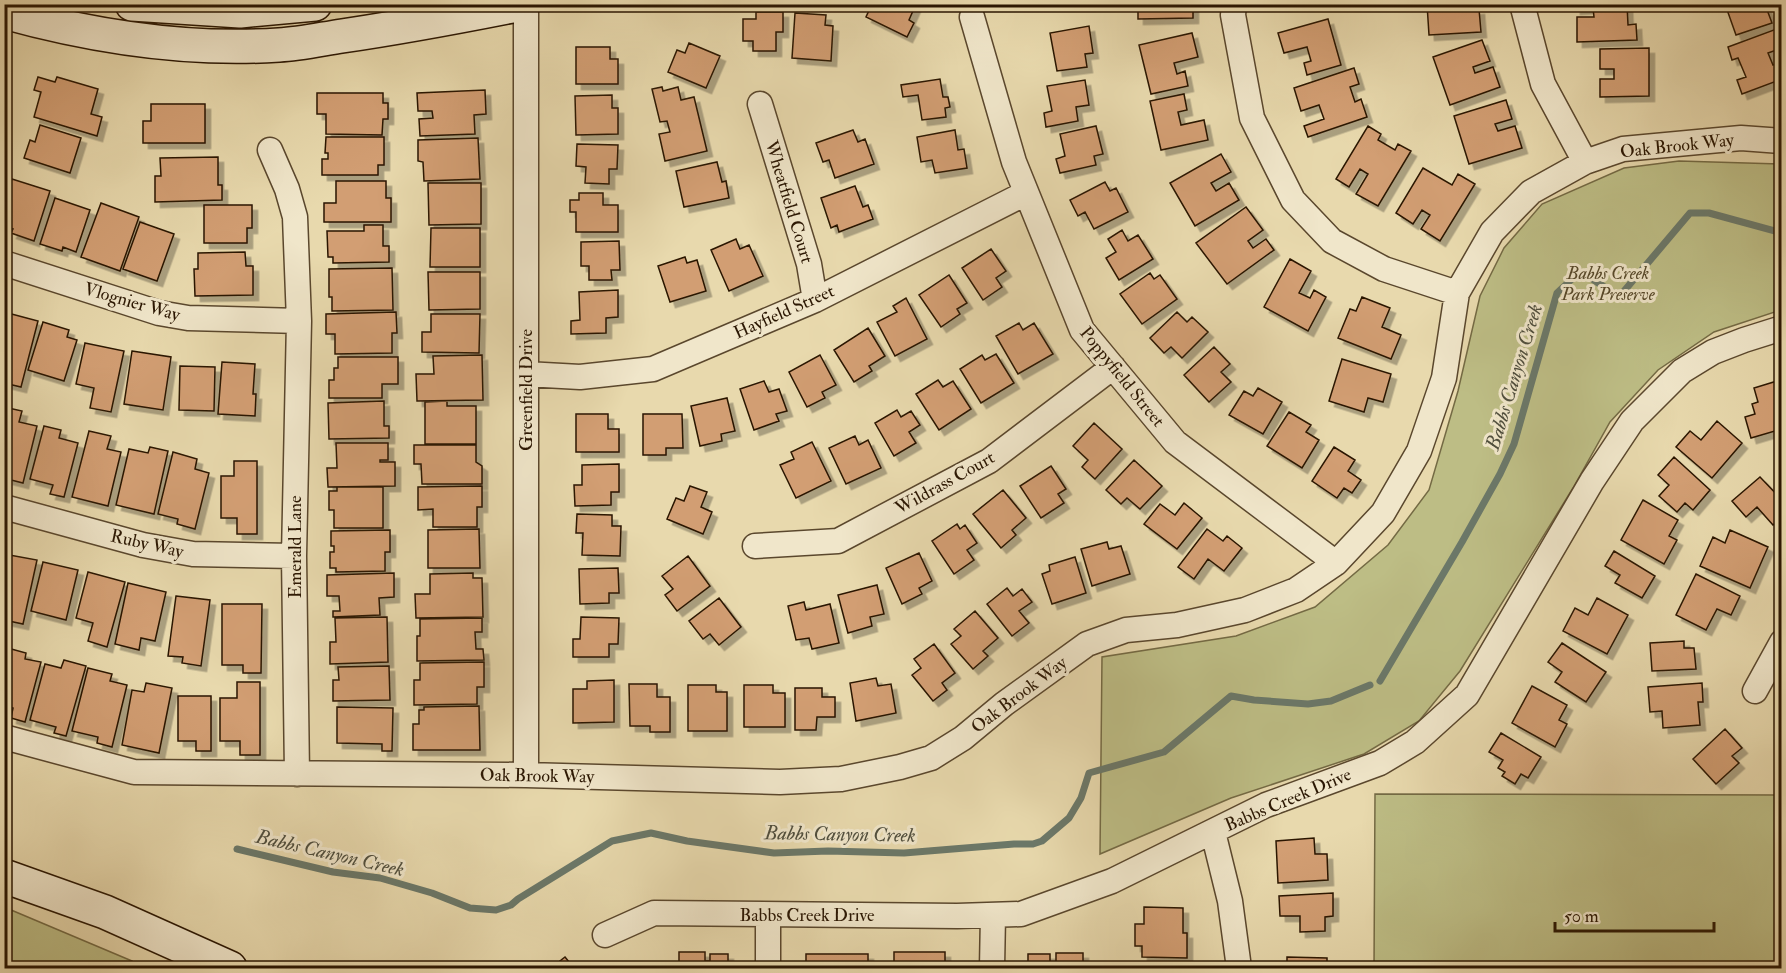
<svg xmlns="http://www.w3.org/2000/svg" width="1786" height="973" font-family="'IM FELL Double Pica',serif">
  <defs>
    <filter id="shadow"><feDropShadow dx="5.5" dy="5.5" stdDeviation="0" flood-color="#0004"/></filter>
  </defs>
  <rect width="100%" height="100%" fill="#e8d9ad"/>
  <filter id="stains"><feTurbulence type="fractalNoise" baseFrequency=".00333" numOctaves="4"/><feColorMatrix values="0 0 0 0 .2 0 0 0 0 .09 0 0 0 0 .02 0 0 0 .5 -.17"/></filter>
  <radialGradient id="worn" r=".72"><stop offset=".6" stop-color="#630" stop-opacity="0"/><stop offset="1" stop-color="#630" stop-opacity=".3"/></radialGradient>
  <path fill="#bdbd85" stroke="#746a44" stroke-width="1.5" d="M1679,161L1781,164V310L1714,332L1658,370L1610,422L1573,488L1460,671L1419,721L1364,754L1231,798L1100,854L1102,657L1236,636L1315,607L1388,545L1429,490L1458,391L1480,296L1504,248L1542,204L1624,168Z
    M1375,794L1781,795V968H1374Z
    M4,907L132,961L130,968H5Z"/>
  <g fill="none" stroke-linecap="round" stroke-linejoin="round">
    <path stroke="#6b7869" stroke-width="7" d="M1380,681L1462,542L1500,474L1514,444L1557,293L1573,278L1588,276L1619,297L1690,213H1709L1782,233
      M237,849L333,872L380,878L432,893L470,908L496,910L511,905L518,899L612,841L651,833L687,841L774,853L828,851L904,853L1014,844H1033L1042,841L1069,818L1081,798L1089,773L1164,752L1231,696L1254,700L1308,704L1331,701L1370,685"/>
  </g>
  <path fill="#d29e73" stroke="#2a1602" stroke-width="1.5" filter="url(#shadow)" d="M872,4H916L909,20L914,23L907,37L866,17Z
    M1138,4H1193V18L1138,19Z
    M1427,4H1453V11L1479,9L1481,32L1429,35Z
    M1575,4H1627L1628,25L1636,24L1637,40L1577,42V17H1594L1593,8L1575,9Z
    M1725,4H1754L1756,10L1766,7L1772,23L1736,35Z
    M756,12H783V32H776V51H753V41H743V19H756Z
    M795,13L826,15L825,25L833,26L831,61L792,58Z
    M1328,19L1341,65L1307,75L1304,63L1311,61L1307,47L1284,53L1278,33Z
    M1089,26L1093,53L1085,54L1087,67L1057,71L1050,33Z
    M1782,27V48L1768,53L1773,65L1782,62V79L1742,94L1737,80L1746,77L1738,58L1732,60L1728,47Z
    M1192,33L1198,57L1174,63L1177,74L1185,71L1188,86L1151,94L1139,45Z
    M1482,40L1490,61L1473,67L1475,73L1493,67L1500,87L1450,105L1433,57Z
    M689,43L720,56L706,88L668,72L677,50L685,53Z
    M576,47H610V59H618V84H576Z
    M1649,48V96L1600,97V79H1614V69H1600V49Z
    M1354,68L1359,84L1350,87L1355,102L1361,99L1367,117L1308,137L1304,126L1324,119L1319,105L1301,111L1294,88Z
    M38,77L55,82L57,77L98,89L91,114L102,117L97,136L34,117L41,92L34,90Z
    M940,79L943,97H948L950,107L945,108L946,117L922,120L918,95L903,97L901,85Z
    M1085,80L1089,105L1076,107L1078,121L1046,127L1044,113L1052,111L1047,86Z
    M662,87L663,91L678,87L681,100L694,97L707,151L665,161L659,134L670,132L667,121L660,122L652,89Z
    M485,90L486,114L474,115L475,134L420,136L419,119L433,118L432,111H418L417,93Z
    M317,93H383V103H388V119H383L382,135L326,134V114H317Z
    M1184,94L1187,110L1178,112L1181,125L1204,120L1208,140L1161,150L1150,101Z
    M612,95V108H618V134L576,135L575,96Z
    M1506,100L1512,119L1495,124L1498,131L1515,126L1522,148L1469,164L1454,116Z
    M151,104H205V143H143V121H151Z
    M40,125L81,138L70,173L24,158L30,140L35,142Z
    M1096,126L1103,154L1094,156L1096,165L1060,173L1056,159L1065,156L1060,134Z
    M1368,126L1381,134L1378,140L1395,150L1398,144L1411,151L1378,206L1356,194L1368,174L1360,169L1349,187L1336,179Z
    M853,130L858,142L865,139L874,164L835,178L829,160L823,162L816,143Z
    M955,130L958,150L964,149L967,168L935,173L932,160L921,162L917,137Z
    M326,137H384V165H378V175H322V159H328V153H325Z
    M478,138L480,179L424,181L423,162L418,161V140Z
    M577,144L618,145L617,169H609V184L585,183L586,167L576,166Z
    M1221,154L1231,172L1211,183L1216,191L1229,183L1239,200L1195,226L1170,183Z
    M218,157V185H222V200L155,202V176H161L160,158Z
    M717,162L722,182L726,181L729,198L684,207L676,171Z
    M1423,168L1452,185L1458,174L1475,184L1440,241L1421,229L1430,215L1422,210L1413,224L1396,213Z
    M12,179L50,191L34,241L11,233L13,229L4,226V202Z
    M336,181H386V198H391V222H324V203H336Z
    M1105,182L1110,191L1116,188L1128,212L1094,229L1085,212L1078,216L1070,200Z
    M428,183H481V224L429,225Z
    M855,186L863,207L868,205L873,219L839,232L837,225L831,228L821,198Z
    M579,193H603V205H618V232H576V212H570V200H579Z
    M55,198L90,210L76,252L63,247L62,251L40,244Z
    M101,203L139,217L120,271L81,257Z
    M204,205H252V228H247V243H204Z
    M1246,207L1263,230L1248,241L1253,248L1266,239L1274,250L1227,284L1196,243Z
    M140,222L174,234L157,281L123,269Z
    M364,225H383V246H389V262L333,263V257H328L327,231H364Z
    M431,228H480V267H430Z
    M1122,230L1128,241L1138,235L1153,259L1119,280L1106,258L1116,252L1108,239Z
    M736,239L740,249L749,245L763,276L729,291L711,250Z
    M619,241L620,270H611L612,280H589V266H581V242Z
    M991,249L1006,271L996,278L1002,287L983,300L962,268Z
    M245,252L246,266H253V295L195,296L194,269H198V253Z
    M685,257L687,263L697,260L706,291L670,302L658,266Z
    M1290,259L1311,271L1299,293L1310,298L1314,290L1326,297L1308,331L1264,307Z
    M392,268L393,310L332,311V297H329V269Z
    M428,272H480V309L429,310Z
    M1150,273L1154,279L1160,275L1177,299L1142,324L1120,294Z
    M949,275L967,303L957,309L960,314L941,327L919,295Z
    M618,290V317L606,318V333L571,334V321L580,320L579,292Z
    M1362,297L1390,308L1382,327L1401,335L1391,359L1338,338L1350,309L1356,311Z
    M906,298L927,339L895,356L877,322L897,312L893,306Z
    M4,312L38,321L21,387L4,383Z
    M396,312L397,333H392V353L335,354V334H326V314Z
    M1177,312L1187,322L1192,317L1208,332L1182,358L1171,347L1164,353L1150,338Z
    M431,314H480L479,353L422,352V332H431Z
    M43,322L69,330L67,337L77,340L64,381L28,370Z
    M1019,323L1023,330L1034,323L1053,354L1018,374L996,336Z
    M868,328L885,356L869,366L872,371L854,382L834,350Z
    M85,343L124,351L111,412L90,408L94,388L76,384Z
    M1214,347L1230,364L1221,372L1231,382L1209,402L1184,375Z
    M132,351L171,357L163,410L124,404Z
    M996,354L1014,383L981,403L960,369L982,355L985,360Z
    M482,355L483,400L417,401L416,374H434L433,356Z
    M820,355L836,385L822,392L825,398L807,407L789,372Z
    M338,357H398V384H382V398H329V380H334V368H338Z
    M1342,359L1391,374L1383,402L1368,398L1364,412L1329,401Z
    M222,362L255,364L253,394H256L255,416L218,414Z
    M180,366L215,367L214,411L179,410Z
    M938,380L943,387L953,381L971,409L939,430L916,394Z
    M764,381L769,392L779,389L787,411L776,414L779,421L754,430L740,389Z
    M1777,381L1782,395V429L1751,438L1745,417L1755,414L1752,404L1758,402L1754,388Z
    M1258,388L1282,402L1263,434L1229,415L1244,391L1253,396Z
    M727,398L735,431L721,434L722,441L700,446L691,406Z
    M384,401V426H389V438L329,439L328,403Z
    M447,401V406H476V444H425V402Z
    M4,407L22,411L19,422L37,426L23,483L7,479L8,471L4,470Z
    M897,410L901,417L911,411L920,425L909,432L916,443L894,456L875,423Z
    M1289,412L1311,425L1306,432L1319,440L1302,468L1267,446Z
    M576,414H608V429H619V452H576Z
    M643,414H682L683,448H666V455H643Z
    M1717,421L1742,443L1712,478L1676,447L1690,431L1701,440Z
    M1094,423L1122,449L1095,479L1082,467L1088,460L1073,446Z
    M44,426L61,430L59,438L78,443L64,497L50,494L53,485L30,479Z
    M89,431L111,436L107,449L121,452L108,506L72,497Z
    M855,436L859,445L868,440L881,468L846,484L829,448Z
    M812,442L831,481L796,498L780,465L794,459L791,452Z
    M336,443H388V460H380V462H395V486L328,487L327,468H337Z
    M414,445H476V462L482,466V484H422L421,464H414Z
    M150,447L168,451L154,514L116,505L129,449L148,453Z
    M1334,447L1355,460L1348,471L1361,480L1352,493L1344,488L1337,498L1312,481Z
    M173,452L197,459L195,469L209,473L195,529L177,524L178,519L158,514Z
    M1674,457L1710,490L1693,510L1685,503L1677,512L1659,496L1669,485L1658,475Z
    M1134,460L1162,486L1140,509L1127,498L1121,504L1106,490Z
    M234,461H257V534H237V518H221V476H234Z
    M619,464V492H611V505L575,506L574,485H582V465Z
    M1051,466L1066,489L1058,494L1064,503L1041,518L1020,486Z
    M1760,477L1782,500V518L1773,525L1757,507L1746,517L1732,501Z
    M482,486V507H477V527H433V509L418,510V487Z
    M690,486L707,492L701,507L712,512L703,534L667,519L676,498L684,501Z
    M337,487H383V528H334V510H329V491H337Z
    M1003,490L1026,518L1012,530L1016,535L1001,548L973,514Z
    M1643,500L1678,520L1669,536L1677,540L1664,564L1621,540Z
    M1184,503L1202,518L1177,549L1144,524L1160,504L1175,515Z
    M577,514L612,515V526H621L620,556L582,555L583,533H576Z
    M957,524L960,529L965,525L977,543L967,550L974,560L954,574L932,541Z
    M479,529L480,568H428V530Z
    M1207,529L1223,541L1227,536L1242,548L1224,571L1208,559L1194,579L1178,567Z
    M390,530V552H385V571L336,572V568H330V552H334V546H331V531Z
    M1730,530L1768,547L1750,588L1700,566L1713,537L1725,543Z
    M1107,542L1109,549L1121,546L1130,574L1092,586L1081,549Z
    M1614,551L1655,576L1642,598L1615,583L1620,575L1605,566Z
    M919,553L932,581L919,588L922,594L902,604L886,568Z
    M4,554L37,560L23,624L4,620L6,598H4Z
    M688,556L710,586L677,611L665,595L673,589L662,576Z
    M1075,557L1086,593L1052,604L1042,574L1050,571L1049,565Z
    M43,562L78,570L66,620L31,611Z
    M618,568L619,593H609V603L580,604L579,569Z
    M88,572L125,582L107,647L88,641L93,623L76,618Z
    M394,573V597L379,598L380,615L333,617V611H340L339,596H327V575Z
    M473,573V578H482L483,617L416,618L415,594H430V574Z
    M1696,574L1740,596L1731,615L1717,609L1706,630L1676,615Z
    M128,583L166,592L155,641L141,638L139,650L115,644Z
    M877,585L884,614L870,617L872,626L848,633L838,595Z
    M1007,588L1013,596L1022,589L1032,602L1019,611L1029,623L1012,636L987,604Z
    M176,596L210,600L201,666L182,663L183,657L168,656Z
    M719,598L741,627L719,645L710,634L703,639L689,621Z
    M1597,598L1628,615L1607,654L1563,631L1575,608L1588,615Z
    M804,602L806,610L830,604L839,643L812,649L809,638L796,640L788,606Z
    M222,604H262L261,673H243V665H222Z
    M975,611L998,638L983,651L988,656L973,669L951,644L961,636L954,629Z
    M387,617L388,662L330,664V642H336L335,618Z
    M581,617L619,618L618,644H609V657H573V639H580Z
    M482,618V632H475L476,649H483L484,660L417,661V636H420V619Z
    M1684,641V648H1694L1696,669L1652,671L1650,643Z
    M1562,643L1606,672L1586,702L1555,682L1562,672L1548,662Z
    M934,644L955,673L942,683L947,690L933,701L912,675L921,668L914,659Z
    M4,647L26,653L25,659L41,662L25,722L11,718L13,708L4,706Z
    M64,660L86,666L66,736L54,733L56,727L30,720L45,664L61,668Z
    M484,662V687H477V704L414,705V680H420V663Z
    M389,666L390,700L333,701V680H339L338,667Z
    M88,668L112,674L110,681L127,685L112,747L97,743L98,737L72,731Z
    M876,678L878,686L891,684L896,713L856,721L850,683Z
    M614,680V722L573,723V689H587V681Z
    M237,682H260V755H240V741H220V698H237Z
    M146,683L172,688L159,753L122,745L132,690L144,692Z
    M1702,683L1703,702H1698L1700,725L1663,728L1662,711L1650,712L1648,687Z
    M629,684H657V697H670V732H650V726H630Z
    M688,685H716V692H727V731H688Z
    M744,685H773V693H785V727H744Z
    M1532,686L1567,705L1559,720L1567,724L1555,747L1512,723Z
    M795,688H822V697H835V717H817L816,730H795Z
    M178,696H211V751H196V741H178Z
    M479,706L480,750H413V724H419V710H424V707Z
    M337,707L393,708L392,751H382V744L337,743Z
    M1725,729L1742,748L1732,756L1739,763L1716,784L1693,759Z
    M1501,733L1541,757L1528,778L1521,774L1515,784L1502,776L1505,772L1498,768L1503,760L1489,752Z
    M1314,838L1315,854H1327L1328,880L1278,883L1276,841Z
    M1333,893V916L1325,917V931L1300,932V916H1280L1279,896Z
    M1144,907L1183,908V933H1187V958L1142,957V946H1135V924H1144Z
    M679,952H705V961H710V954H728V962H732V968H673L679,967Z
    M894,952H945V965H951V968H894Z
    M1056,953H1083V968H1028V954H1050V963H1056Z
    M806,954H868V968H811V966H806Z
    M565,957L574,968H551Z
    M1287,957L1327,958V968H1287Z"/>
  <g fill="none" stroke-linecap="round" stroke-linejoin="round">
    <g stroke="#5a472d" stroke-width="27">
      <path id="street" d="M526,4V775
        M1234,4L1233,15L1252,118L1293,200L1332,241L1384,269L1457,293
        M1522,4L1543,84L1585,162
        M972,17L1014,162L1082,330L1175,442L1336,563
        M760,104L809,264L815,300
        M270,150L287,189L295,217L299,321L294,556L297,774
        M4,263L159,313L188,318L299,321
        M526,374L580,377L653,369L815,300L1026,193
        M4,507L143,545L193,554L294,556
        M755,546L838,541L989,461L1113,367
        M1755,691L1782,642
        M4,737L134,772L526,775L780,782L841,779L900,767L931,758L963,738L1004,704L1087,644L1126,630L1177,625L1245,610L1296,590L1336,563L1383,513L1419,451L1444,378L1457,293L1492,232L1531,192L1585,162L1623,149L1741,138L1782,141
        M1213,832L1230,901L1239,968
        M768,915V968
        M605,935L654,913L957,916L1021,914L1112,881L1266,805L1380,763L1415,742L1467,695L1592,481L1632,421L1682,371L1713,352L1744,340L1782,328
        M992,968L993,915"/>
    </g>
    <g stroke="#2a1602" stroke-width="36">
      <path id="secondary" d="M132,4L240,11L315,4
        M4,12C94,37 186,51 279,45C300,44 322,39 342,36C403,27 462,16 522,4
        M4,876L105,912L230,968"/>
    </g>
    <use href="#street" stroke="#f0e6ca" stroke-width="24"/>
    <use href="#secondary" stroke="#f0e6ca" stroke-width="33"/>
  </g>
  <g text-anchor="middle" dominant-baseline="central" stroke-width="6" stroke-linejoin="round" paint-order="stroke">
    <g font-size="18" fill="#2a1602" stroke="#f0e6ca">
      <text transform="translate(1677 146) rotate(-6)">Oak Brook Way</text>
      <text transform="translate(789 202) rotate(73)">Wheatfield Court</text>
      <text transform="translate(132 302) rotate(16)">Vlognier Way</text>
      <text transform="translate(784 312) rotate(-24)">Hayfield Street</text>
      <text transform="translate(1122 377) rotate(51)">Poppyfield Street</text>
      <text transform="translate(526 390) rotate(-90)">Greenfield Drive</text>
      <text transform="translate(945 483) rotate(-29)">Wildrass Court</text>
      <text transform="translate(147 544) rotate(13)">Ruby Way</text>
      <text transform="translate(295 547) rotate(-90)">Emerald Lane</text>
      <text transform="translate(1019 695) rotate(-37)">Oak Brook Way</text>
      <text transform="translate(537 776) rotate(1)">Oak Brook Way</text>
      <text transform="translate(1288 800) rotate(-23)">Babbs Creek Drive</text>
      <text x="807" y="915">Babbs Creek Drive</text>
    </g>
    <g font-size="18" font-style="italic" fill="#564829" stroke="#f0e6ca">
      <text x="1608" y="273">Babbs Creek<tspan x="1608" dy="21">Park Preserve</tspan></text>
    </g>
    <g font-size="20" font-style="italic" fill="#504f3e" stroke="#f0e6ca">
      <text transform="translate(1514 377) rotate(-73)">Babbs Canyon Creek</text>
      <text transform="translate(840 834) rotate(1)">Babbs Canyon Creek</text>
      <text transform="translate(330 853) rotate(13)">Babbs Canyon Creek</text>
    </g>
  </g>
  <rect width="1786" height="973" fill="none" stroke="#e8d9ad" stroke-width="24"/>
  <rect x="6" y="6" width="1774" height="961" fill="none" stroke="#2a1602" stroke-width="3"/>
  <rect x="12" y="12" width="1762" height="949" fill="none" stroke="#2a1602" stroke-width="1.5"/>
  <path d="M1555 922v9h159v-9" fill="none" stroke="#2a1602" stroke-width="3"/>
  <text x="1564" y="922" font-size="18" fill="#2a1602" stroke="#f0e6ca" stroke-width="4.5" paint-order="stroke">50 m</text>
  <rect width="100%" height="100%" filter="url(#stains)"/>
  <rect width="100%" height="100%" fill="url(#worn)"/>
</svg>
